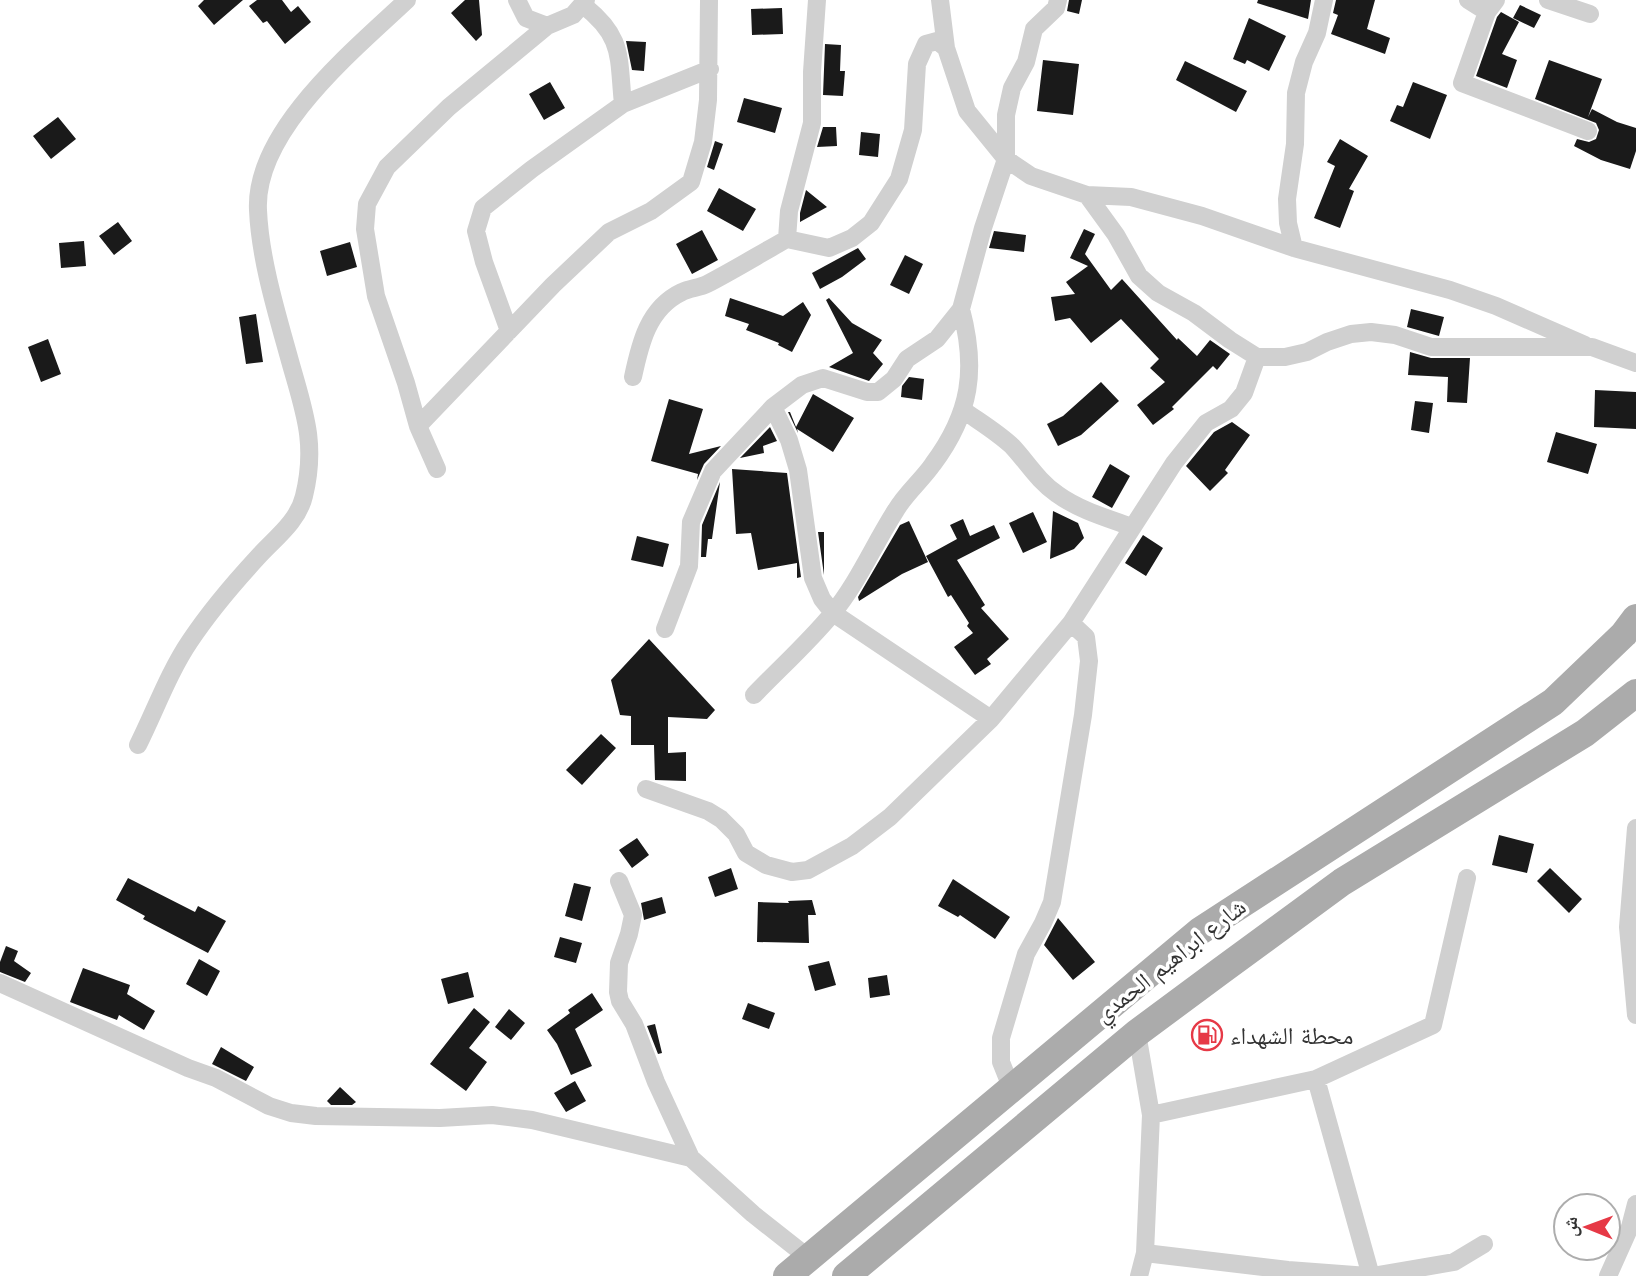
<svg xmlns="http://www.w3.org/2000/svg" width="1636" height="1276" font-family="Jost,'Noto Naskh Arabic',sans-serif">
  <rect width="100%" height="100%" fill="#fff"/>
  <path fill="#1a1a1a" d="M204,0H243L214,25L198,6Z
    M257,0H282L291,12L298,6L311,22L285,44L267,21L263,23L249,6Z
    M465,0H479L482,35L476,41L451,13Z
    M1069,0H1082L1079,14L1067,11Z
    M1258,0H1311L1308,19L1257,3Z
    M1336,0H1375L1367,29L1390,38L1385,54L1331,34L1338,15L1333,13Z
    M1520,5L1541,15L1534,28L1513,18Z
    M782,8L783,34L752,35L751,9Z
    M1501,12L1519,22L1502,54L1517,60L1507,88L1476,76L1497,17Z
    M1249,18L1286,36L1269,71L1247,60L1245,64L1233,59Z
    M626,41L646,42L644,71L632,70Z
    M825,44L841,45L840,71H845L843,96L823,95Z
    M1043,60L1079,64L1073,115L1037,111Z
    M1549,60L1602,79L1588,117L1592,109L1617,122L1636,128V151L1630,169L1601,160L1574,146L1577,139L1589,142L1596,139L1599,130L1596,123L1535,99Z
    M1185,61L1247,91L1236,112L1176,80Z
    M550,82L565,108L544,120L529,94Z
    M1413,82L1447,95L1430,139L1390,121L1397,105L1403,107Z
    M744,98L782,108L775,133L737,122Z
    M58,117L76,139L51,159L33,136Z
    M823,127H836L837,146L817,147Z
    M861,132L880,134L878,157L859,155Z
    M1340,139L1368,156L1349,189L1354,191L1340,228L1314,218L1335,166L1327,162Z
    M715,141L723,144L714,170L707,167Z
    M719,188L756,209L743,231L707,211Z
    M806,190L827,207L800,222V213Z
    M118,222L132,241L114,255L99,236Z
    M1084,229L1095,234L1085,254L1111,290L1122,279L1177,340L1178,338L1197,356L1210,340L1230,354L1217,370L1213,366L1172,407L1174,409L1153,425L1137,405L1165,382L1150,368L1159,359L1121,319L1091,343L1070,318L1055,321L1051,297L1075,294L1066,282L1088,266L1070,258Z
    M702,230L718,260L692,274L676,244Z
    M994,231L1026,235L1024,252L989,248Z
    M84,241L86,266L61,268L59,243Z
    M350,242L357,267L327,276L320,251Z
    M858,248L866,259L842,277L820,289L812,273Z
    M905,255L923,264L909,294L890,285Z
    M730,298L783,316L803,302L811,315L792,352L778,345L779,343L746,330L749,324L725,316Z
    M829,298L852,323L882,340L873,353L883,364L869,381L829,367L853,353L826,300Z
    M1411,309L1444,317L1439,336L1407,327Z
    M256,314L263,362L246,364L239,317Z
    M48,339L61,374L41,382L28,347Z
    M1410,352L1431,358H1470L1467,403L1447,402L1448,377L1408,375Z
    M909,377L924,379L922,400L901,397L902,386Z
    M1101,382L1119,401L1081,435L1058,446L1047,424L1063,416Z
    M1595,390L1636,392V429L1594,427Z
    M813,394L854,418L833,452L797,429L798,433L788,412H790L796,427Z
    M669,399L703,409L689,454L721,446L704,464L697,480L698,474L651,461Z
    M1415,401L1433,403L1429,433L1411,430Z
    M1232,422L1250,435L1225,470L1228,473L1210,491L1186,466L1214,432Z
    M770,427L777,441L763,446L764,453L740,458Z
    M1556,432L1597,444L1588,474L1547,462Z
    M1110,464L1130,476L1112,508L1092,497Z
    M732,469L787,473L801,577L797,578V563L758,570L751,533L736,534Z
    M720,482L712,539H708L706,557H701L702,525Z
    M1053,511L1078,523L1084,538L1074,549L1050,559Z
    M1033,512L1047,542L1023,553L1009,523Z
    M963,519L970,536L994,525L1000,538L957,560L985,605L981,608L1009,639L987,659L991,664L975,675L954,647L973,633L967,626L969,623L951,595L948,597L926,556L957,539L950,525Z
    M909,521L928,562L902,574L859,601L858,597L900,525Z
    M818,532H824V575Z
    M1143,535L1163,548L1146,576L1125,563Z
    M637,536L669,544L663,567L631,560Z
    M649,639L715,710L707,719L668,717V753L686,752V781L655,780L654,745H631V716L620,715L611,680Z
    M601,734L616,748L582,785L566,770Z
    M1499,835L1534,844L1527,873L1492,865Z
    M637,838L649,855L632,868L619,850Z
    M731,868L738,889L715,897L708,877Z
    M1550,868L1582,899L1569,913L1537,881Z
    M128,878L195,912L198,906L226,921L208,953L143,919L145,916L116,900Z
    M953,879L1010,917L995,939L960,915L958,917L938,906Z
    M574,883L591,887L582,921L565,916Z
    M662,897L666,913L644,920L641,903Z
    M812,900L816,915H808L809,943L757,942L758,902L789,903L788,901Z
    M1058,918L1095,962L1073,980L1044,945Z
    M560,937L582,943L576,963L554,957Z
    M6,946L18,951L14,961L31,973L25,982L0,972V962Z
    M199,959L220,971L207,996L186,984Z
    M829,961L836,985L815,991L808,966Z
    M83,968L130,985L127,994L155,1011L144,1030L119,1015L117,1020L70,1002Z
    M468,972L474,997L448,1004L441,979Z
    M887,975L890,995L870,998L868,978Z
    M592,993L603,1010L575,1029L592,1066L571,1075L557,1044L547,1030L570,1013L568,1010Z
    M748,1003L775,1013L769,1029L742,1019Z
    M474,1008L490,1022L469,1048L487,1062L466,1091L430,1064Z
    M509,1009L525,1023L511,1040L495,1027Z
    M655,1024L662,1053L658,1054L647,1026Z
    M221,1047L254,1067L246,1081L212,1064Z
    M575,1081L586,1101L566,1112L554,1093Z
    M340,1087L356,1102L352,1105H331L327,1101Z"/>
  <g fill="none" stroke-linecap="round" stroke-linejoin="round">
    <path stroke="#d0d0d0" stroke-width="18" d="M517,0L526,18L547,26
      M1468,0L1487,12
      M1496,0L1487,12L1462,83L1588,131
      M1548,0L1590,14
      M583,5C624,37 618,56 623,104
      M946,48L967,111L1006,159L1031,176L1087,195L1116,235L1139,276L1158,293L1194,313L1230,340L1257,357H1285L1307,352L1327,342L1351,334L1371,332L1395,335L1431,347H1592L1636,363
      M1087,195L1131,197L1202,216L1294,248L1450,290L1496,306L1585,345
      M787,239L789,211L812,123V72L817,0
      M1294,248L1288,223L1287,199L1295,144L1296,93L1304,62L1317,33L1324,0
      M509,331L484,262L476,231L483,208L532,169L623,104L710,69
      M633,377C640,344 648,308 682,292C690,288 699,288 707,284C734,270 760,254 787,239L829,248L852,238L871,223L899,179L913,130L917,64L926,44L937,41L946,48L940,0
      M773,407L789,440L798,470L813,578L822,599L833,613L991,719
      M963,410C980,422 997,432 1012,446C1027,462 1038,481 1057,494C1079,510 1107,518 1132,527
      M418,426L553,285L609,232L651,211L691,182L703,142L708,100L709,0
      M437,469L418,426L406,383L376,296L365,229L367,204L387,167L449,107L547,26L573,15L586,0
      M665,629L689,566L691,522L713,471L773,407L802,385L823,378L867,392H878L894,379L907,359L937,339L961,309L983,228L1006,159V115L1012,88L1026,62L1034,29L1056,8L1058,0
      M754,695C780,668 808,643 832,614C858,583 874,544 896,510C906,493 922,480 933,464C971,413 977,369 961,309
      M138,745C155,711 169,672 190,641C210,611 233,584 257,558C274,539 298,522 304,496C317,443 304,411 290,361C277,314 260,259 258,210C254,131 354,50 407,0
      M646,789L708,811L721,819L736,834L746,853L766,865L792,872L808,870L852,846L890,817L991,719L1071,623L1174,463L1206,423L1231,409L1244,393L1257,357
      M1636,828L1628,927L1636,1015
      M619,881L633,915L629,934L619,963L618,992L620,1001L634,1024L656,1082L691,1158L753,1214L810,1259
      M0,983L188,1068L216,1078L269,1106L291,1113L316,1116L440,1118L492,1115L532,1120L691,1158
      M1137,1033L1151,1115L1145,1253L1139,1276
      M1316,1079L1371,1276
      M1011,1087L1001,1062V1038L1026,954L1043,923L1052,902L1083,715L1089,661L1086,637L1071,623
      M1151,1115L1316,1079L1433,1025L1467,878
      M1145,1253L1288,1270L1368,1276
      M1372,1276L1454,1262L1484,1244
      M1608,1276L1630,1227L1636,1204"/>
    <path stroke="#ababab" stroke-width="28" d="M787,1276L1200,931L1553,702L1624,634L1636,618
      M846,1276L1137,1033L1222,970L1342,882L1585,733L1636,693"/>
  </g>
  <defs>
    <g id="fuel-ring" transform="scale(1.575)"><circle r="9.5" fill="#fff" stroke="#e63946" stroke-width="1.5"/><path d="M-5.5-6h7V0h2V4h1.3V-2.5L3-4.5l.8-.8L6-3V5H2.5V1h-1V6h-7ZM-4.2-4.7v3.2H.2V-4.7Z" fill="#e63946"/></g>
  </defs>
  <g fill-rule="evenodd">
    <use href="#fuel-ring" x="1207" y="1035"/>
  </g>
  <g text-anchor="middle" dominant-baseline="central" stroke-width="7" stroke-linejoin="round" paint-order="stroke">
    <g font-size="24" fill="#333" stroke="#fff">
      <text transform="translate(1170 960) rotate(-38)">شارع ابراهيم الحمدي</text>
    </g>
    <g font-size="24" fill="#333" stroke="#fff" text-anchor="start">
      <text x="1230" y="1035">محطة الشهداء</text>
    </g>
  </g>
  <g transform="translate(1587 1227) rotate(271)"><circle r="33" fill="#ffffff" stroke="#adadad" stroke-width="2"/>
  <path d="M0-5L12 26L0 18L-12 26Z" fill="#e63946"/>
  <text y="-10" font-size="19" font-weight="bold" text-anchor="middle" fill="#333333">ش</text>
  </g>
</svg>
